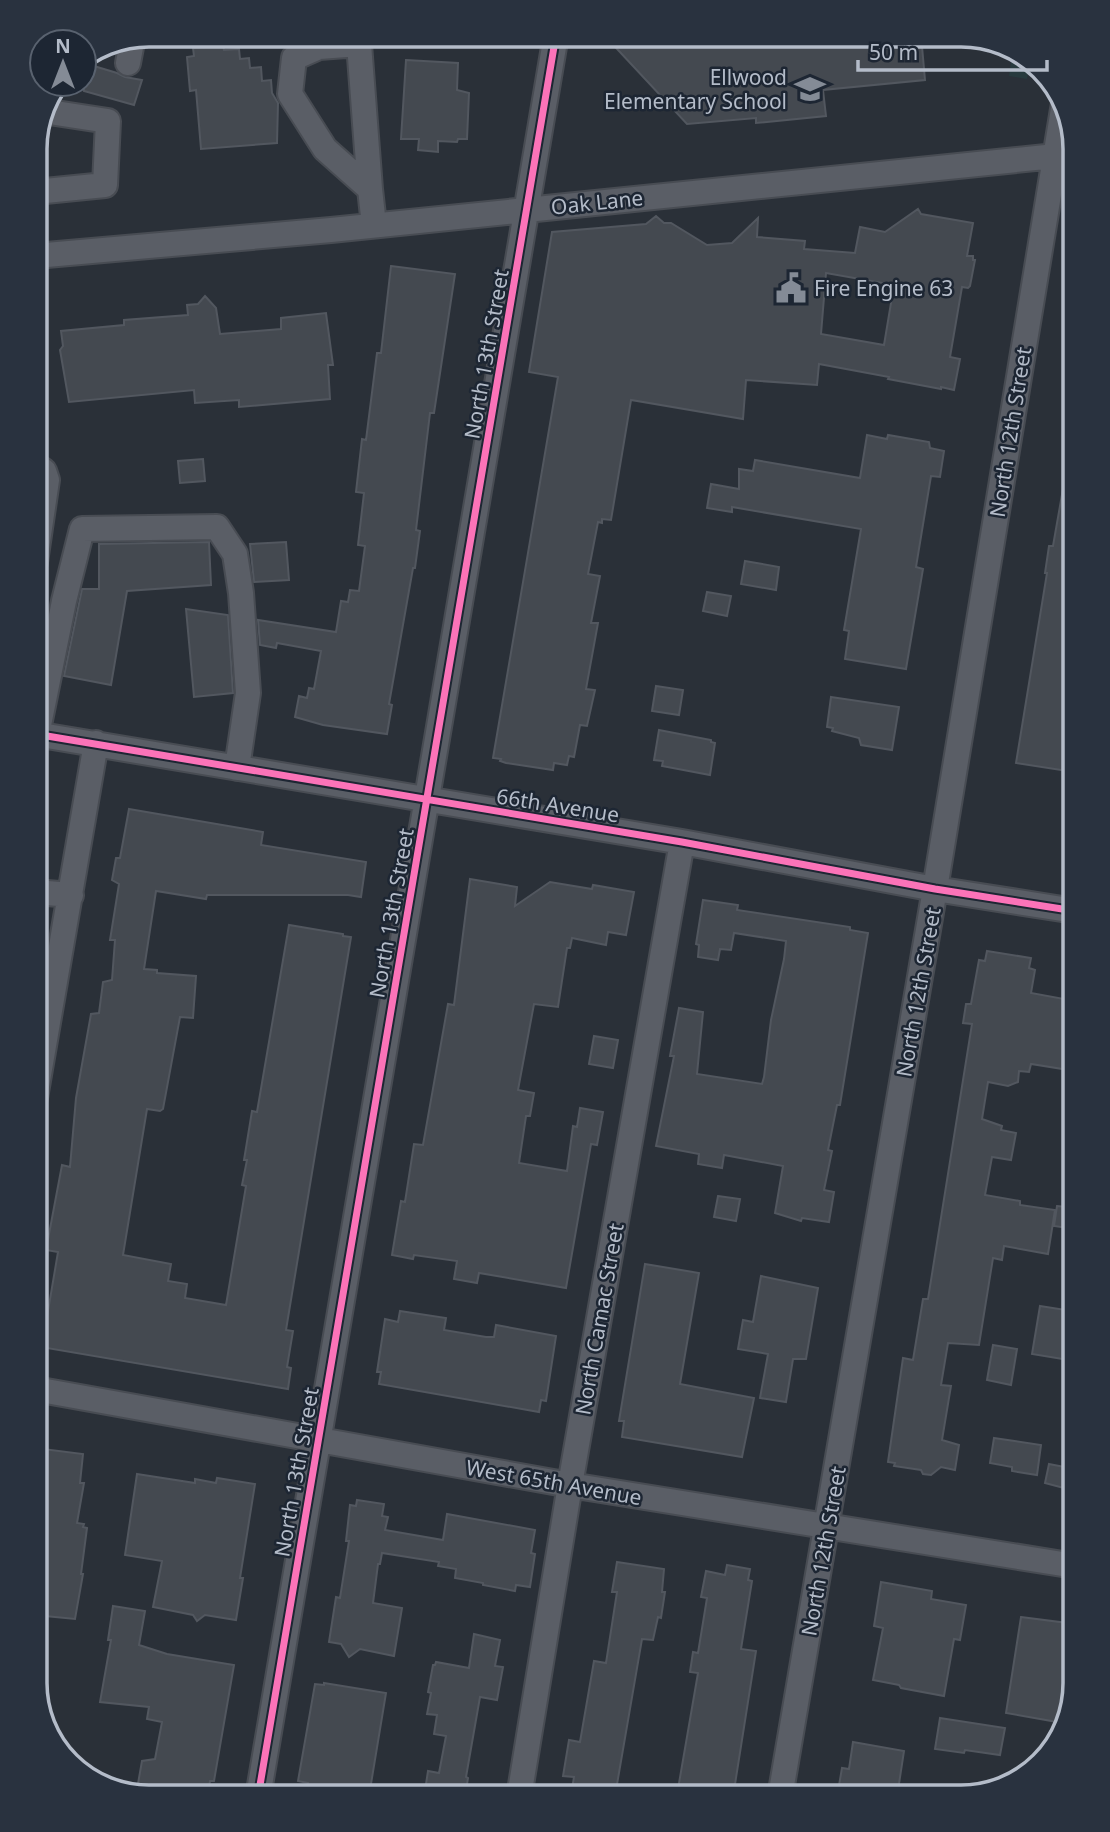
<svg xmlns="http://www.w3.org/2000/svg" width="1110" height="1832" font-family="'Noto Sans',sans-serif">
  <rect width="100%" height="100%" fill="#2a3038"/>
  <path fill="#273a3e" d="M973,37L1025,54L1030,61L1027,79L1009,76L1012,54L995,51L982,40L972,39Z"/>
  <path fill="#444950" stroke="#52575f" stroke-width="2" fill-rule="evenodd" d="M604,35H758V38L792,35H921L925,80L823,90L826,116L756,123V118L687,124Z
    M223,46L224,50L239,49L240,59L249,58L250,68L261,67L262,81L271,80L272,93L278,103L277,143L201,149L196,90L190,91L187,57L194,56L193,48Z
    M406,60L458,63L457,90L469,93L467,139H458L457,142L438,141V152L418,150L419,139H401Z
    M84,63L117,73L125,77L142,80L134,105L84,91Z
    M918,209L921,214L973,223L967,256H973V260H975L970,286L968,288L962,287L950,357L960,359L954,390L941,387V389L888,379L889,377L819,364L817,385L746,380L743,419L631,400L611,520L602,519V523L598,522L588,574L600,576L591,623H598L586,689L595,690L587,726L580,725L574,757L569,756L567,765L554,763L553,770L506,763L500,761L501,759L493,758L558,377L529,372L552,232L646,224L656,216L664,223H671L707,245L732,243L758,218L757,237L805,241L804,249L855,253L860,227L885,232ZM826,273L894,285L884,345L821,334Z
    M391,266L455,274L434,413H430L416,530L420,531L415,568H413L389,704L392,705L387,734L323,725L295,717L299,696L307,698L309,688L314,689L321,651L277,643L276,648L260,645L258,620L336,632L341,601L348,602L350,590L359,591L365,546L358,545L364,493L356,492L362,439L366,440L377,353H381Z
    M205,296L216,308L220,334L281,329V318L326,313L333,365H328L330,399L239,407V400L195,403L194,390L69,402L60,350L63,346L61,331L124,325V320L188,315L187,305L198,304Z
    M867,435L887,439L888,435L929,442L930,448L944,451L940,477L931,476L916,567L923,569L906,669L845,659L849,631L844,630L861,529L732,507V512L707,508L711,484L739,489V469L753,471L755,460L860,478Z
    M203,459L205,481L180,483L178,461Z
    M1064,483L1075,484V753L1073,763L1061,770L1016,763L1047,573H1045L1049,546H1053Z
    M209,542L211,585L127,591L111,685L64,676L82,589H99V544Z
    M286,542L289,580L254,582L250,544Z
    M745,561L779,567L776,590L741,584Z
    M707,592L731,596L727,616L703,611Z
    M186,609L228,615L233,693L194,697Z
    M656,686L683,690L679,715L652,711Z
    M831,697L899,707L892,750L861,745L859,738L832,731L833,728L827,727Z
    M659,730L711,740V742L715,743L710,775L662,766L663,761L654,760Z
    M129,809L263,832L261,845L366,862L361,897L348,895H207L206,899L156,891L144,969L157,970V973L196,976L193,1018L180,1017L163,1109L160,1111L147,1109L123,1255L171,1264L168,1281L187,1284L185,1298L226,1305L245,1192L246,1186L242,1185L247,1160H244L252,1111L257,1112L289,925L343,934V936L351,937L286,1330L293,1331L287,1367L291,1368L288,1389L35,1346L38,1322L46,1323L58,1252L46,1250L62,1165L70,1167L76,1098L91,1014L99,1013L103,982L112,980L115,940H110L119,884L112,880L116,858H120Z
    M470,879L517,887L515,906L550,882L592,889L593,885L634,892L626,935L608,932L606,945L572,938L570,948H567L558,1007L534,1004L518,1090L534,1093L530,1116H526L519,1163L567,1171L573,1126L577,1127L580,1108L603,1112L597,1145L591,1144L566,1288L479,1273L477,1283L454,1279L457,1261L414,1255L413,1259L392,1255L401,1201L405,1202L414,1144L423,1145L448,1004L454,1005Z
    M703,900L738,905L737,910L850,927V930L868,933L840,1105H837L828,1150L832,1151L824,1190L834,1192L829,1222L802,1218L801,1221L775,1213L783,1166L724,1155L722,1168L698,1164L699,1154L656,1146L674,1056H670L679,1008L703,1012L697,1074L762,1084L764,1077L771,1020L784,959L786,941L734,933L731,950L720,949L718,960L698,957L699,945L696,944Z
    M987,951L1031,958L1029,968L1035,970L1031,993L1075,1001V1071L1031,1064L1029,1072L1019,1071L1018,1082L1008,1086L988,1082L982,1119L1002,1126L1001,1130L1016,1133L1011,1160L992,1157L985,1195L1020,1201V1205L1055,1210L1048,1254L1004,1246L1002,1260L993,1258L979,1345L948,1343L941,1385L951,1386L942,1440L959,1445L955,1470L941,1467L931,1475L923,1474L921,1470L894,1466L895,1463L888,1462L903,1358L913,1360L923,1299H928L972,1024L963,1023L966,1004H971L979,960L985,961Z
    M594,1036L618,1040L613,1068L589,1064Z
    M718,1196L740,1199L736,1221L714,1217Z
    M1057,1206L1075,1208V1229L1054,1226Z
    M645,1264L699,1273L680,1384L754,1398L742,1457L622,1437L624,1421H619Z
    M761,1276L818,1288L806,1359H793L786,1402L760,1398L768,1354L738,1349L743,1320L753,1322Z
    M1040,1306L1066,1310V1314L1069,1315L1066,1332L1075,1334V1361L1032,1354Z
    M400,1311L446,1318L444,1330L486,1337H494L496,1325L556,1336L546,1401L541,1400L539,1412L379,1384L381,1372H377L385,1319L398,1322Z
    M993,1345L1017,1349L1011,1385L987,1380Z
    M994,1438L1041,1445L1037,1475L1012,1471V1467L990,1463Z
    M35,1448L83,1454L80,1483H84L77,1523L84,1524L83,1527L87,1528L81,1574H83L75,1619L35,1615Z
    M1049,1464L1075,1469V1491L1045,1483Z
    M137,1474L195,1483V1479L216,1483L217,1478L255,1484L240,1578H243L236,1620L205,1615L197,1621L193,1615L153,1607L162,1561L125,1555Z
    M357,1500L384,1504L382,1516L388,1517L385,1530L443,1540L447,1514L535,1530L531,1553L535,1554L530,1587L516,1585L515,1591L483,1585V1583L455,1578L456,1569L438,1566L439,1562L382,1553L380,1564H378L373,1603L402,1608L394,1656L360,1649L349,1657L341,1644L329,1642L336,1597L340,1598L349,1541H346L350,1505L356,1506Z
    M617,1562L664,1569L662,1592H665L661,1618L658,1617L653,1640L642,1639L615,1796L572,1789L574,1777L563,1776L569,1740L580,1742L594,1661L606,1663L617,1592H612Z
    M727,1565L750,1569L748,1580L752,1581L741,1649L756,1651L733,1797H687L688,1791L678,1789L698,1673L690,1672L693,1652L698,1653L707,1598L701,1597L706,1571L725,1575Z
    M881,1582L932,1591L931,1599L966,1605L960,1640L954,1639L944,1696L901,1688L899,1685L873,1680L883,1628L874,1626Z
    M113,1606L145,1611L139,1645L167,1654L234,1665L214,1781H210L207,1797H142L136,1795L142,1761L155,1759L162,1722L147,1719L149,1707L100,1702L111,1640H108Z
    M1021,1617L1075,1624V1684L1063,1723L1006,1713Z
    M474,1634L500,1640L495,1666L503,1667L497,1700L480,1697L466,1777L468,1778L465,1797H424L428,1771L439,1773L446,1736L434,1734L437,1715L427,1714L431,1693L428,1692L433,1665H435L436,1662L469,1668Z
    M324,1683L386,1693L369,1796L307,1786L308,1783L298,1781L315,1684L324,1685Z
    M940,1718L1005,1728L1000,1755L965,1750L964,1753L935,1749Z
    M853,1742L904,1751L897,1797H837L842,1768L849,1769Z"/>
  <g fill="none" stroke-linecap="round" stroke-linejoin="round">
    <g stroke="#484c53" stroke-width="28">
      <path id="minor" d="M128,63L132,42
        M370,189L359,44L319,47L294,58L290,94L325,149L370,189L374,225
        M35,192L105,185L108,121L49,112
        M35,256L331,230L1075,154
        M35,562L47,480L44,471L35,465
        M35,734L682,842L935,889L1075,911
        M37,735L64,601L82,529L217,527L235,554L241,593L248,693L237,768
        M35,892L71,895
        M35,1098L96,743
        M35,1389L570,1485L1075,1566
        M258,1797L556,35
        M519,1797L570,1485L682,842
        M780,1797L935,889L1064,103"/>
    </g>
    <use href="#minor" stroke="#5a5e66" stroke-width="24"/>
    <g stroke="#1d2633" stroke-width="11">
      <path id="cycleway" d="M35,734L682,842L935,889L1075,911
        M258,1797L556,35"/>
    </g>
    <use href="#cycleway" stroke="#fb73b8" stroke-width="7"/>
  </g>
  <defs>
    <g id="school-bare" transform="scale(2.415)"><path d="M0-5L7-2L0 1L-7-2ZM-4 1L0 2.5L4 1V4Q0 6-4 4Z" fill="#848b96" stroke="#1d2633" stroke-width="2.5" paint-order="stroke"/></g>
    <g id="civic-bare" transform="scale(2.415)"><path d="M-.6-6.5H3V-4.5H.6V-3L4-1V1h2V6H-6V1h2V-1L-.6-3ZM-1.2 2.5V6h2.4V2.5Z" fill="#848b96" stroke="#1d2633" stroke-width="2.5" paint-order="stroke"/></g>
  </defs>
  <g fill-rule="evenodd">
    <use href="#school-bare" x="810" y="89"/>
    <use href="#civic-bare" x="791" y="288"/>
  </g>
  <g text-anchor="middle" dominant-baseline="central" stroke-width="5" stroke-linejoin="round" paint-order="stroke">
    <g font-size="21" fill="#b4bcc9" stroke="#1d2633" text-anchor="end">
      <text x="787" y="77">Ellwood<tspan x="787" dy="24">Elementary School</tspan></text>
      <text x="814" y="288" text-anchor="start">Fire Engine 63</text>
    </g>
    <g font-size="21" fill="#b4bcc9" stroke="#1d2633">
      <text transform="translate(597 202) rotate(-6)">Oak Lane</text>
      <text transform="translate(486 354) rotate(-80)">North 13th Street</text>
      <text transform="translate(1010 432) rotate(-81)">North 12th Street</text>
      <text transform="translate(558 805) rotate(9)">66th Avenue</text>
      <text transform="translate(391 913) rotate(-80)">North 13th Street</text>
      <text transform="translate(918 992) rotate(-80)">North 12th Street</text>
      <text transform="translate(599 1319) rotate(-80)">North Camac Street</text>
      <text transform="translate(296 1472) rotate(-80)">North 13th Street</text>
      <text transform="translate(554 1482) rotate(10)">West 65th Avenue</text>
      <text transform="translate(823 1551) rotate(-80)">North 12th Street</text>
    </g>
  </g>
  <path d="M0 0H1110V1832H0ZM149 47H961A102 102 0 0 1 1063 149V1683A102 102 0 0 1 961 1785H149A102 102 0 0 1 47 1683V149A102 102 0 0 1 149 47Z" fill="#29323f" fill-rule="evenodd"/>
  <path fill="none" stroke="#b4bcc9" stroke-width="3.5" d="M149 47H961A102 102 0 0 1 1063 149V1683A102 102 0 0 1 961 1785H149A102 102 0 0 1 47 1683V149A102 102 0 0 1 149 47Z"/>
  <g transform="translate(63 63)"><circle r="33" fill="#1d2633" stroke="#59626f" stroke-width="2"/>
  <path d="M0-5L12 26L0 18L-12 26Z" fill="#848b96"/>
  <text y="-10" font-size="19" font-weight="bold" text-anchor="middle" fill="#b4bcc9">N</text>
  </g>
  <path d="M858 60v10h189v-10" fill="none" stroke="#b4bcc9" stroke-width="3.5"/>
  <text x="869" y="60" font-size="21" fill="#b4bcc9" stroke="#1d2633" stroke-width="5" paint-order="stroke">50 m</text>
</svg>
